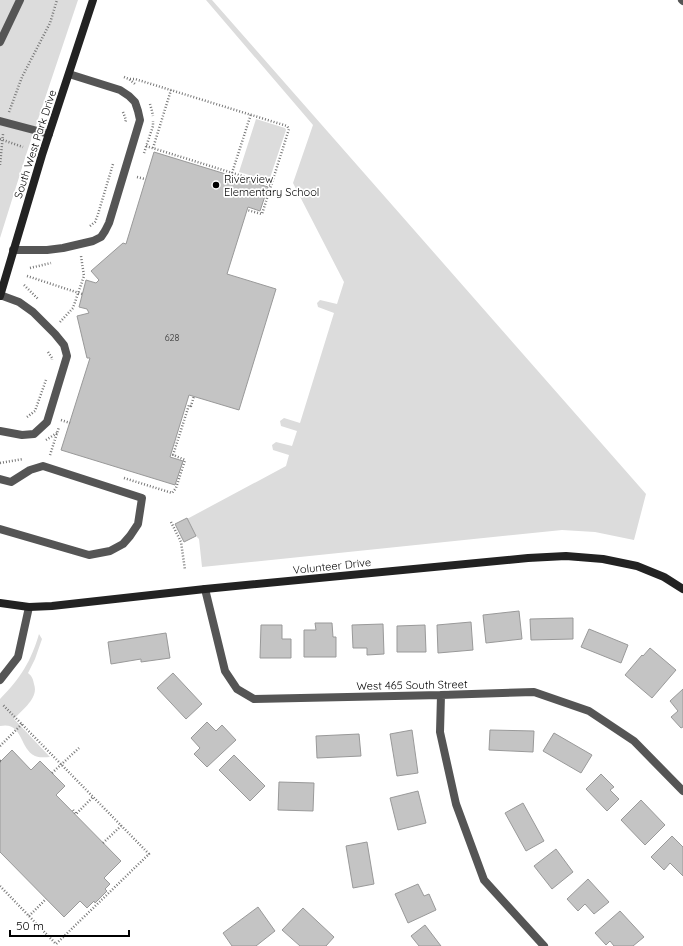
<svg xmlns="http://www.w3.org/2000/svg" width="683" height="946" font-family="Quicksand,sans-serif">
  <rect width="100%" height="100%" fill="#fff"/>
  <path fill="#dcdcdc" d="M0,0H78L26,155L0,238Z
    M206,0H212L646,494L634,540L595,532L562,530L202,567L199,539L196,536L187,519L286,466L289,455L273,450L272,445L276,442L292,446L297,431L281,426L280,421L284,418L300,423L334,313L318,307L317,303L320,300L337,304L344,282L293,183L313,125Z
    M256,119L285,128L286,130L269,181L239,172Z
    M39,634L42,639L35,659L28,673C32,676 33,679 34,684C39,698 23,709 14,719L50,757C45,757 39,758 35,756C19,748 23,721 0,726V699C21,678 31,661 39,634Z"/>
  <path fill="#c4c4c4" stroke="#999" d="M154,152L268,187L260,211L248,207L227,274L276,289L239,410L189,395L170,457L183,461L175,485L61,450L90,358H87L77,316L89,313L87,309L79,307L86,280L96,283L99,280L91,271L123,243L126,244Z
    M187,518L196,536L184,542L175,524Z
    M519,611L522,639L486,643L483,615Z
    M573,618V639L531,640L530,619Z
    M471,622L473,650L438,653L437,625Z
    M315,623H332L333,637H336V657H304V630H316Z
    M383,624L384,654L367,655V648H353L352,625Z
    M261,625H282V639H291V658H260Z
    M425,625L426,652H397V626Z
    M589,629L628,645L621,663L581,647Z
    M166,633L170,658L141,662V659L111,664L108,642Z
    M650,648L676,670L652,698L625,675L642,655L643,656Z
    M173,673L202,704L186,719L157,688Z
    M683,689V727L681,728L671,717L678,711L670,701Z
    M207,722L216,731L222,725L236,740L207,767L194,754L200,748L191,738Z
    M412,730L418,773L397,776L390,734Z
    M490,730L534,731L533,752L489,750Z
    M554,733L592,755L581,773L543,751Z
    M359,734L361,756L317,758L316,736Z
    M12,750L31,770L40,761L65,786L56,795L121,861L104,878L110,884L105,889L107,891L95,903L94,901L87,908L80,901L64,917L0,852V762Z
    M234,755L265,786L250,801L219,770Z
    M601,774L614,787L610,790L619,799L607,811L586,789Z
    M279,782L314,783L313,811L278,810Z
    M418,791L426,823L398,830L390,798Z
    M641,800L665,825L645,845L621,820Z
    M523,803L544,841L526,851L505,813Z
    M672,836L683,847V876L670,863L664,870L651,857Z
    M367,842L374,884L353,888L346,846Z
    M556,849L573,872L552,889L534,866Z
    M588,879L609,902L594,914L585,904L578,911L567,899Z
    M418,884L424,896L429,894L436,910L408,923L395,894Z
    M258,907L275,931L256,946H232L223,933Z
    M303,908L334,937L326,946H300L282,930Z
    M620,911L644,937L633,946H614L610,941L606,945L595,933Z
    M425,925L441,946H419L411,936Z"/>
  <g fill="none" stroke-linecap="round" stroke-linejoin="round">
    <path stroke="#777" stroke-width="2.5" stroke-dasharray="1 2" stroke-linecap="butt" d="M124,77L129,79L135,84
      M130,79H135L287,126L289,129L262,214L247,210
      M150,104L152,111L153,116
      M9,112L22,77L50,23L57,0
      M123,112L126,120L125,123
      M0,139L23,147
      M146,146L271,185
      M153,148L171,90
      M144,153L153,126V121
      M0,165L3,134
      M232,173L251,114
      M137,177L145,179
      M90,226L95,222L98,214L113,164
      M30,268L51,263
      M27,276L82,294
      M24,285L38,299
      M60,322L73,308L84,276L81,256
      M48,352L52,358V360
      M27,417L35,411L46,380
      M61,420L70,423
      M46,440L57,433
      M50,455L59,427
      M173,455L189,405L191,406L194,396
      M0,463L23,459
      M124,478L172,493L176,488L185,460L171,454
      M171,522L181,542L185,570
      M0,746L22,724
      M0,761H1
      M52,773L79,748
      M73,810L76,814L93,797
      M103,843L121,826
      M0,886L56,944L149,854L3,705
      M29,916L46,899"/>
    <path stroke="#555" stroke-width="8" d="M0,42L20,0
      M0,121L49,134
      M13,250H47L63,248L93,241L101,237L105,231L109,223L140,120L138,111L135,102L129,96L120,90L69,74
      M0,431L22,435L34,434L47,422L67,356L64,345L55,334L33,312L19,302L0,295
      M0,479L11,482L30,470L43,466L142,498L138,524L130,536L123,544L110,551L89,555L0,529"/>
    <path stroke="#555" stroke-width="8" d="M682,0L683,1
      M205,589L225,671L237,689L254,699L441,695L534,692L589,711L634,741L683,791
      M0,680L18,657L29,607
      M441,695L440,732L456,804L484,880L544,946"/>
    <path stroke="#222" stroke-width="8" d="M0,296L42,155L93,0
      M0,603L29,607L52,606L205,589L528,558L566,556L603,559L637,566L664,577L683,589"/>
  </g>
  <circle fill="#000" stroke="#fff" stroke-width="1.5" cx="216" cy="185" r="4"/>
  <g text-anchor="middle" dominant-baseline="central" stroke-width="3.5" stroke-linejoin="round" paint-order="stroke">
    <g font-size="9" fill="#313131">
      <text x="172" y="337">628</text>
    </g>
    <g font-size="11" fill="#000" stroke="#fff">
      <text transform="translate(35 144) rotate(-72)">South West Park Drive</text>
      <text transform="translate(332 566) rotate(-6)">Volunteer Drive</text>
      <text transform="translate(412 685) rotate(-1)">West 465 South Street</text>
    </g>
    <g font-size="11" fill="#000" stroke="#fff" text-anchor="start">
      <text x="224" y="179">Riverview<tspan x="224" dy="13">Elementary School</tspan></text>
    </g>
  </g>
  <path d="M10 930v6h119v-6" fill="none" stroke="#000000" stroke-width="2"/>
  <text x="16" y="930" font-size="12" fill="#000000" stroke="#ffffff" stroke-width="3" paint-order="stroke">50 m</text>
</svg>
